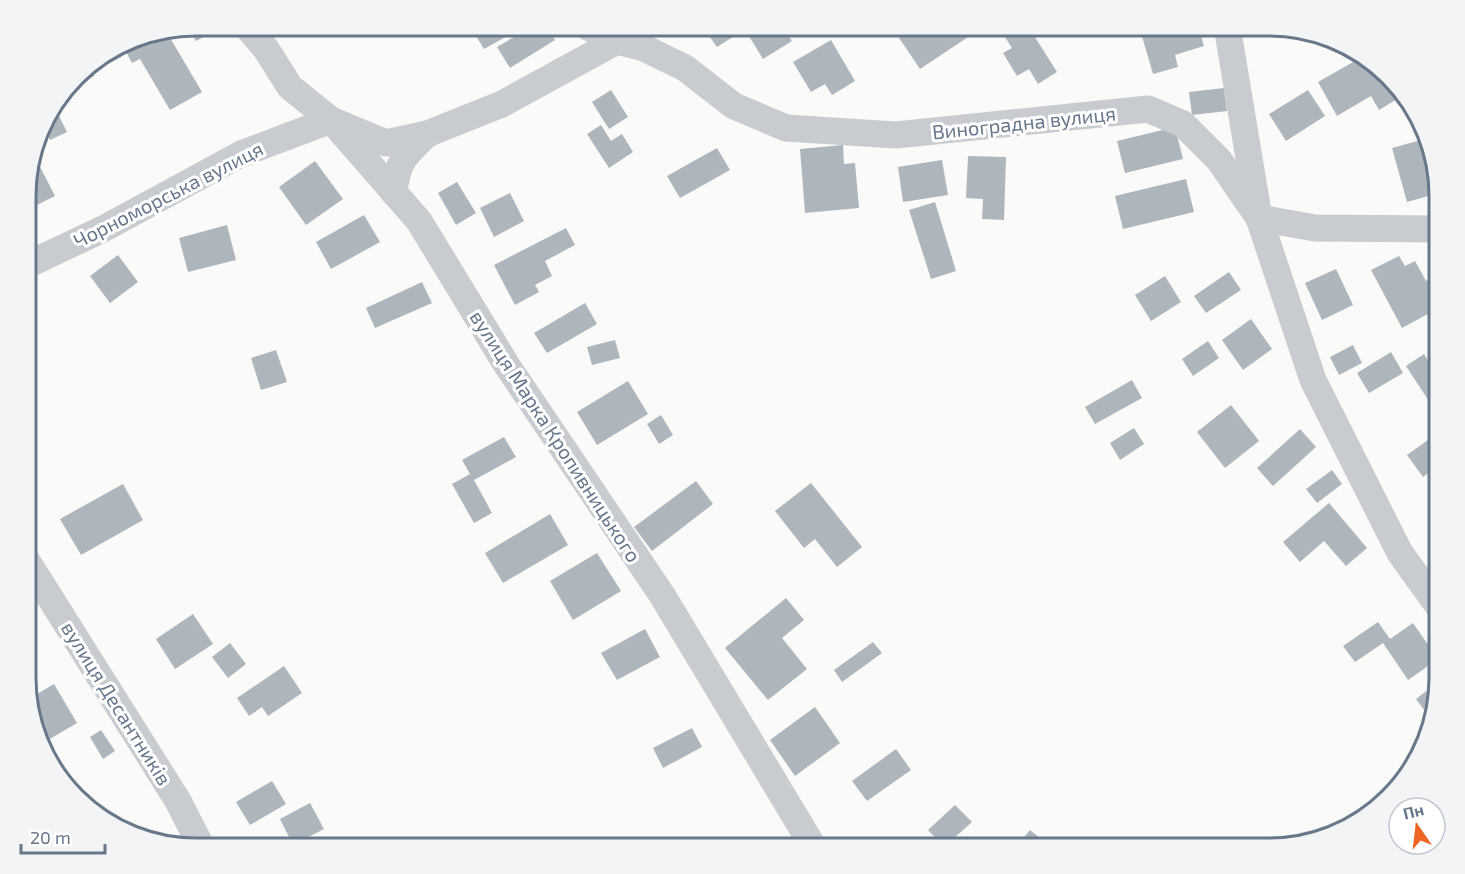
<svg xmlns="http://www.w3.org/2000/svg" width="1465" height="874" viewBox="0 0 1465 874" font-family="'Exo 2',sans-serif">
  <rect width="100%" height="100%" fill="#fafaf8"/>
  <g fill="#aeb6bd">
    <path d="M196,25L215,26L217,30L196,41L188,27Z"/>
    <path d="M470,26H503L509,35L484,49Z"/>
    <path d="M533,26H547L555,40L510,68L497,47Z"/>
    <path d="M702,26H750L717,47Z"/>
    <path d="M765,26H782L792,41L763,59L749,36Z"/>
    <path d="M891,26H960L968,37L920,69Z"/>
    <path d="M998,26H1028L1057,72L1038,84L1029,69L1017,76L1003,53L1012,48Z"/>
    <path d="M1139,26H1198L1204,46L1175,55L1178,67L1153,74Z"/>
    <path d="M166,31L202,92L170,110L140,59L132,63L122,44L131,38Z"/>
    <path d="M831,40L855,81L832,95L825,84L811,92L793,62Z"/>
    <path d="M1362,57L1402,96L1379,110L1371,96L1337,116L1318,82Z"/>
    <path d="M89,65L94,76L65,92L83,68Z"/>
    <path d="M1224,88L1227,111L1192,115L1189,92Z"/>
    <path d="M611,90L628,117L609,129L592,102Z"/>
    <path d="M1308,90L1325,116L1286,141L1269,114Z"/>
    <path d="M54,106L67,132L50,140L42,124Z"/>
    <path d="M601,125L611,141L622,134L633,152L609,168L587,134Z"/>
    <path d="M1175,127L1183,159L1125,173L1117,141Z"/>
    <path d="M1425,139L1439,193L1407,202L1392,148Z"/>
    <path d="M843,145L844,164L855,163L859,208L805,213L800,149Z"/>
    <path d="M717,148L730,170L680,198L667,176Z"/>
    <path d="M968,156L1006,157L1004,220L982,219L983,199L966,198Z"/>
    <path d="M35,157L55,196L27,210V174L32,159Z"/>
    <path d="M942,160L948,195L903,202L898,167Z"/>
    <path d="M315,161L343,199L306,225L279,187Z"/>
    <path d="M1186,179L1194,212L1123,229L1115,196Z"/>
    <path d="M457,182L476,213L456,225L438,193Z"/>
    <path d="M510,193L524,221L494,237L480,208Z"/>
    <path d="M935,202L956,271L931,279L909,210Z"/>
    <path d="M364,215L380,242L331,269L316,242Z"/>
    <path d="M227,225L236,260L188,272L179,238Z"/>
    <path d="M566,228L575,245L545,261L552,276L535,285L539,292L515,305L494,265Z"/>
    <path d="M118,255L138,282L110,303L90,276Z"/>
    <path d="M1399,256L1405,266L1415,261L1426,281L1439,274V308L1402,328L1371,270Z"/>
    <path d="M1336,269L1353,305L1322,320L1305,283Z"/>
    <path d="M1229,272L1241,290L1206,313L1194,296Z"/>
    <path d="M1165,276L1181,302L1151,321L1135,295Z"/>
    <path d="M422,282L432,303L375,328L366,308Z"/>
    <path d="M585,303L597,324L547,353L534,333Z"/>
    <path d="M1251,319L1272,349L1243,370L1222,340Z"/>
    <path d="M615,340L620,358L592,365L587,347Z"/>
    <path d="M1208,341L1219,358L1193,376L1182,359Z"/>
    <path d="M1353,345L1362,363L1339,375L1330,357Z"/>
    <path d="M276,350L287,382L261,390L251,358Z"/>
    <path d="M1391,352L1403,373L1369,393L1357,373Z"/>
    <path d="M1424,354L1439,378V410L1436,412L1406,366Z"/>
    <path d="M1132,380L1142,398L1095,424L1085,407Z"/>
    <path d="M628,381L648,414L597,445L577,412Z"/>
    <path d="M1231,405L1259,441L1225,468L1197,432Z"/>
    <path d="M661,415L673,435L659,444L647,424Z"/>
    <path d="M1134,428L1144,444L1120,460L1110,443Z"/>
    <path d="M1300,429L1316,447L1273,486L1257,468Z"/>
    <path d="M1439,432V465L1423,477L1407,455Z"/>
    <path d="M504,437L516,457L474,480L492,513L474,523L452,484L470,474L462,460Z"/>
    <path d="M1332,470L1342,484L1317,503L1306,489Z"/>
    <path d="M696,481L713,504L652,551L634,527Z"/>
    <path d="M811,483L862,547L837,567L815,539L804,548L775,511Z"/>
    <path d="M123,484L143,520L81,555L60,519Z"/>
    <path d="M1329,503L1367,548L1346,566L1324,541L1300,562L1283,542Z"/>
    <path d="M550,514L568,545L503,583L485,553Z"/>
    <path d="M597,553L621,591L573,620L550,581Z"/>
    <path d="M786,598L804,620L782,638L807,669L768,700L725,648Z"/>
    <path d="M193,614L213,644L175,669L156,639Z"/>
    <path d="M1378,622L1390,639L1413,623L1438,659L1408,680L1383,643L1355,662L1343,646Z"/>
    <path d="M645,629L660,657L617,680L601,653Z"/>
    <path d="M873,642L882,653L842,682L834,670Z"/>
    <path d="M230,643L246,664L228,678L212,657Z"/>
    <path d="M284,666L302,693L268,716L262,707L249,716L237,698Z"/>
    <path d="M1439,681V688L1430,718L1416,699Z"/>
    <path d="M54,684L77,723L43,743L27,700Z"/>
    <path d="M815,707L840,743L795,776L770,740Z"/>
    <path d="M692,728L702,747L663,768L653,748Z"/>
    <path d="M101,730L115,751L103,759L90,737Z"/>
    <path d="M896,749L911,770L867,801L852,781Z"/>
    <path d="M272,781L286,804L250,825L236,802Z"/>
    <path d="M310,803L324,829L293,845L280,819Z"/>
    <path d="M955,805L972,822L944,847L928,830Z"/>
    <path d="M1030,830L1052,848H1015Z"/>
  </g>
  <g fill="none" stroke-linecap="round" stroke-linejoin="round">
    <g stroke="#c8cbd0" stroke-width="27">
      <path d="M246,26L266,49L290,87L331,120L419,221L506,364L662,595L814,848"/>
      <path d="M586,26L617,41L644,48L685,68L734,106L786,128L896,135L1148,109L1183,124L1219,160L1259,218L1315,228L1439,229"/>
      <path d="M1227,26L1259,218L1313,380L1400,553L1439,607"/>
      <path d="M394,193C397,161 405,155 427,134"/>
      <path d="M27,265L103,229L241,154L331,120L386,143L427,134L502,104L617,41L637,26"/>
      <path d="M27,561L178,801L202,848"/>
    </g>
  </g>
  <g text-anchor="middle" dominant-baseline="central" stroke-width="6" stroke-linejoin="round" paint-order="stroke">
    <g font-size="20" fill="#67788b" stroke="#fff">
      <text transform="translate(1024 122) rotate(-6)">Виноградна вулиця</text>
      <text transform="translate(168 194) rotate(-27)">Чорноморська вулиця</text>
      <text transform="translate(556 436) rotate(57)">вулиця Марка Кропивницького</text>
      <text transform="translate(117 703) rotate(58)">вулиця Десантників</text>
    </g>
  </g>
  <path d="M0 0H1465V874H0ZM196 36H1269A160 160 0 0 1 1429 196V678A160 160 0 0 1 1269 838H196A160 160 0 0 1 36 678V196A160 160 0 0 1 196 36Z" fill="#f3f4f6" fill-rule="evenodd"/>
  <path fill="none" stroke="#67788b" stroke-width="3" d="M196 36H1269A160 160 0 0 1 1429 196V678A160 160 0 0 1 1269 838H196A160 160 0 0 1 36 678V196A160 160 0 0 1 196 36Z"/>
  <g transform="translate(1417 826) rotate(346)"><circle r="28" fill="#ffffff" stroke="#c2c9d1" stroke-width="1.5"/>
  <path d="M0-4.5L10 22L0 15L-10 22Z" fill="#ee6524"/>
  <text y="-9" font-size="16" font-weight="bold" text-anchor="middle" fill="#67788b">Пн</text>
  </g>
  <path d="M21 844v9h84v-9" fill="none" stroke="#67788b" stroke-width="3"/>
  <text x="30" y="844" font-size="18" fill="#67788b" stroke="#ffffff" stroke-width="4.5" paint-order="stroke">20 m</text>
</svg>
